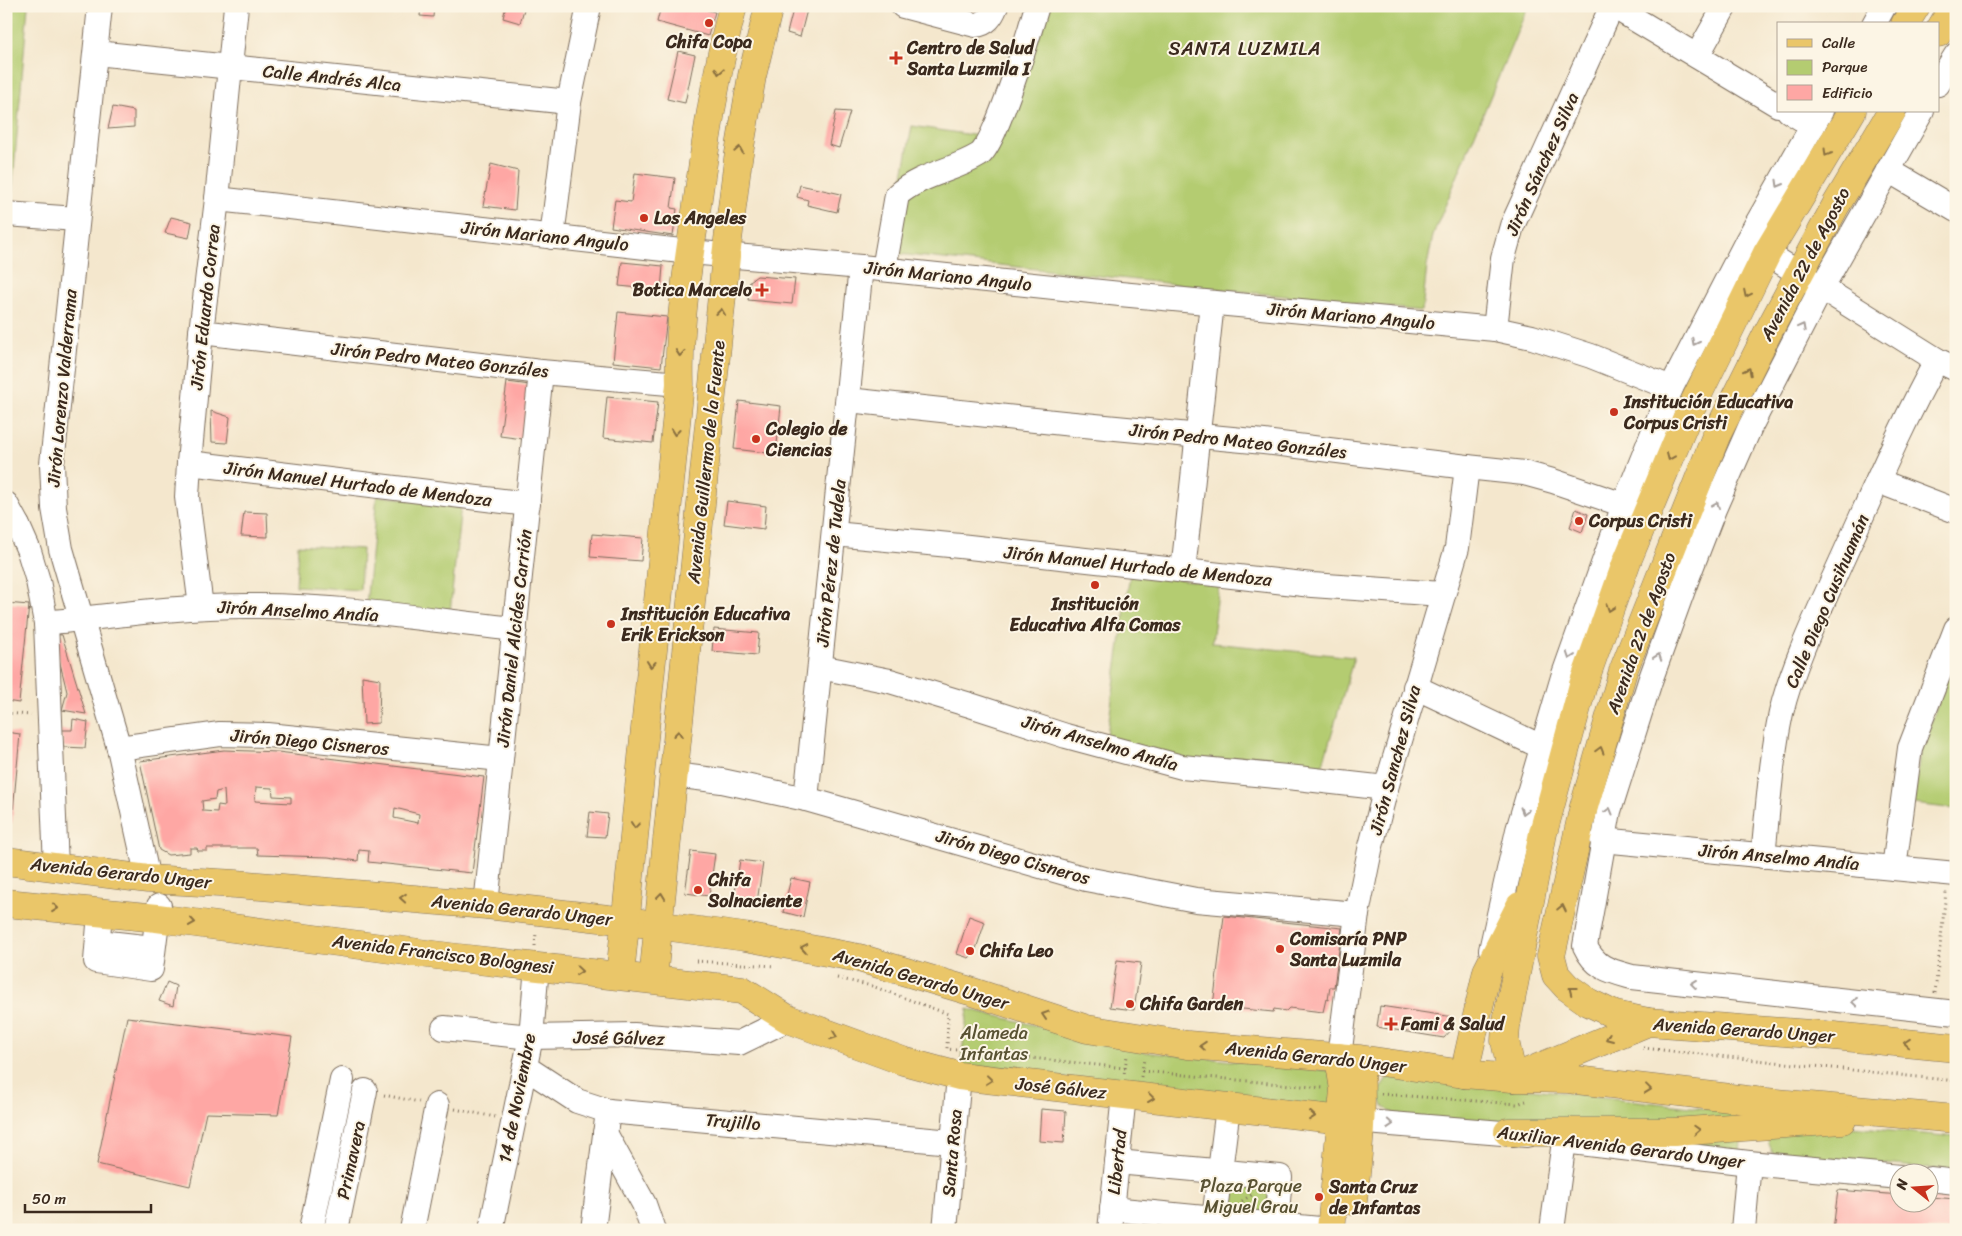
<svg xmlns="http://www.w3.org/2000/svg" width="1962" height="1236" viewBox="0 0 1962 1236" font-family="Sriracha,sans-serif">
  <rect width="100%" height="100%" fill="#fcf5e5"/>
  <filter id="ink" filterUnits="userSpaceOnUse"><feTurbulence type="fractalNoise" baseFrequency=".02" numOctaves="2"/><feDisplacementMap in="SourceGraphic" scale="10" xChannelSelector="R" yChannelSelector="G"/><feConvolveMatrix kernelMatrix="1 2 1 2 8 2 1 2 1" color-interpolation-filters="sRGB"/></filter>
  <filter id="wash" filterUnits="userSpaceOnUse"><feTurbulence type="fractalNoise" baseFrequency=".0096" numOctaves="4" result="noise"/><feDisplacementMap in="SourceGraphic" scale="20" xChannelSelector="R" yChannelSelector="G"/><feGaussianBlur stdDeviation="1.12" result="paint"/><feColorMatrix in="noise" values="0 0 0 0 0 0 0 0 0 0 0 0 0 0 0 0 0 1.4 0 .05"/><feComposite in="paint" operator="in"/></filter>
  <g filter="url(#wash)">
    <rect width="100%" height="100%" fill="#f4e7cd"/>
    <g fill="#b4cc71" stroke="#787b48">
      <path d="M6,6H28L12,193L6,181Z"/>
      <path d="M1039,6H1528L1433,235L1427,266L1422,311L889,253L912,126L999,139Z"/>
      <path d="M377,496L461,504L450,613L366,605Z"/>
      <path d="M298,545L362,549L360,590L296,586Z"/>
      <path d="M1130,574L1219,584L1212,643L1354,657L1320,774L1183,761L1106,741Z"/>
      <path d="M1956,657V809L1914,804L1920,751Z"/>
      <path d="M968,1009L1144,1052L1333,1071L1344,1090L1328,1107L960,1067Z"/>
      <path d="M1400,1074L1744,1113L1740,1152L1395,1115L1383,1106L1378,1094L1386,1079Z"/>
      <path d="M1777,1120L1956,1137V1171L1773,1153C1765,1137 1766,1133 1777,1120Z"/>
      <path d="M1225,1172L1280,1177L1276,1220L1220,1215Z"/>
    </g>
    <g id="blocks">
      <g fill="#fea7a4" fill-rule="evenodd">
        <path d="M421,6H434L433,17L420,16Z"/>
        <path d="M506,6H525L520,23L503,18Z"/>
        <path d="M661,6L670,8L671,6H708L707,10L715,12L708,36L657,22Z"/>
        <path d="M794,6H808L800,37L787,33Z"/>
        <path d="M960,6H980L971,12L964,11Z"/>
        <path d="M678,51L695,55L685,103L667,99Z"/>
        <path d="M113,107L134,111V127L108,129Z"/>
        <path d="M836,111L850,112L839,148L829,145Z"/>
        <path d="M491,164L518,171L515,210L483,206Z"/>
        <path d="M635,173L675,178L671,208L677,209L673,236L611,227L615,200L631,202Z"/>
        <path d="M800,185L841,194L837,212L807,205L808,200L797,197Z"/>
        <path d="M171,217L192,222L189,238L165,233Z"/>
        <path d="M622,262L663,266L661,290L619,286Z"/>
        <path d="M757,276L795,279L792,304L748,300L750,281Z"/>
        <path d="M618,312L667,317L661,367L613,362Z"/>
        <path d="M507,382L530,385L523,439L500,436Z"/>
        <path d="M607,397L658,402L653,443L603,438Z"/>
        <path d="M739,401L781,406L776,454L734,449Z"/>
        <path d="M211,411L230,417L227,443L212,442Z"/>
        <path d="M727,501L766,506L764,529L724,524Z"/>
        <path d="M1576,509L1588,514L1582,532L1570,527Z"/>
        <path d="M244,512L267,513L268,537L241,536Z"/>
        <path d="M592,534L643,538L641,561L590,557Z"/>
        <path d="M6,603L29,605L19,703L6,701Z"/>
        <path d="M714,629L759,633L757,655L712,651Z"/>
        <path d="M53,634L62,635L86,714L62,710L67,692Z"/>
        <path d="M362,676L380,679L379,723L364,724Z"/>
        <path d="M73,719L88,722L85,748L64,747L60,730H72Z"/>
        <path d="M6,732L20,734L12,823L6,822Z"/>
        <path d="M224,750L278,752L484,777L472,873L368,862L369,851L359,850L358,861L328,857L258,855L257,848H207V851H198L197,848H190V853L168,855L159,850L140,761ZM256,787L272,788L273,796L291,797V803L255,801ZM224,790L225,806L218,805L217,812L203,811L202,801L215,799L216,792ZM395,808L419,814L418,823L394,818Z"/>
        <path d="M590,812L608,814L605,837L587,836Z"/>
        <path d="M691,851L715,854L709,896L685,893Z"/>
        <path d="M740,860L763,863L757,902L734,899Z"/>
        <path d="M791,878L810,882L803,917L783,912Z"/>
        <path d="M969,916L985,922L975,952L969,958L957,954Z"/>
        <path d="M1224,916L1342,928L1334,987H1330L1328,1000L1326,999L1323,1012L1289,1008L1286,1011L1274,1009L1273,1012L1213,1006Z"/>
        <path d="M1117,960L1141,963L1134,1010L1110,1007Z"/>
        <path d="M167,982L176,986L173,1006L159,1001Z"/>
        <path d="M1380,1006L1454,1017L1452,1029L1444,1038L1377,1027Z"/>
        <path d="M127,1017L292,1037L278,1115L206,1113L190,1186L97,1164Z"/>
        <path d="M1041,1109L1066,1111L1064,1143L1039,1141Z"/>
        <path d="M1838,1190L1900,1195V1204H1930V1197L1956,1199V1230H1833Z"/>
      </g>
    </g>
  </g>
  <g filter="url(#ink)">
    <use href="#blocks" fill-opacity="0" stroke="#7c6c5b" stroke-width="1"/>
    <g fill="none" stroke-linecap="round" stroke-linejoin="round">
      <defs>
        <g id="minor">
          <path d="M100,6L52,464L54,508L61,549L119,748L148,879"/>
          <path d="M903,6L975,25C987,24 992,16 996,6"/>
          <path d="M1613,6L1778,105"/>
          <path d="M1874,24L1884,6"/>
          <path d="M96,53L569,102"/>
          <path d="M1697,56L1725,6"/>
          <path d="M1938,84L1956,55"/>
          <path d="M1789,111L1813,126"/>
          <path d="M1922,111L1822,287L1750,427L1714,509L1688,576L1650,681L1609,811L1585,946C1595,968 1610,971 1632,977L1956,1013"/>
          <path d="M1888,170L1956,210"/>
          <path d="M217,199L690,252L861,267L1120,294L1495,329L1532,337L1591,356L1671,388"/>
          <path d="M6,214L77,219"/>
          <path d="M552,237L569,102L589,6"/>
          <path d="M1752,244L1937,360L1956,369"/>
          <path d="M884,269L897,195C921,174 953,171 979,155C995,146 1030,30 1037,6"/>
          <path d="M1495,329L1503,258L1512,226L1612,6"/>
          <path d="M201,332L541,372L680,384"/>
          <path d="M848,400L1063,423L1264,442L1467,467L1524,473L1553,481L1624,505"/>
          <path d="M189,463L528,504"/>
          <path d="M1878,481L1956,511"/>
          <path d="M6,504L18,526"/>
          <path d="M6,525L18,526L29,551L38,581L46,623L56,867"/>
          <path d="M834,534L960,546L1312,585L1442,594"/>
          <path d="M1183,571L1212,303"/>
          <path d="M201,607L187,497L189,463L201,332L217,199L236,6"/>
          <path d="M46,623C116,615 187,605 258,606C343,606 430,620 515,629"/>
          <path d="M820,667L890,681L970,705L1066,736L1182,767L1297,778L1386,788"/>
          <path d="M1415,687L1542,747"/>
          <path d="M119,748L220,734L268,735L501,759"/>
          <path d="M674,775L722,781L806,799L1086,879L1196,900L1357,914"/>
          <path d="M806,799L861,267"/>
          <path d="M1602,840L1956,874"/>
          <path d="M1763,856C1768,808 1771,760 1781,713C1793,663 1820,609 1841,562C1872,494 1901,425 1937,360"/>
          <path d="M1894,868L1910,748L1956,629"/>
          <path d="M486,905L541,372"/>
          <path d="M100,913L96,961L151,969L159,906"/>
          <path d="M99,942L153,948"/>
          <path d="M1491,950L1518,830L1563,677L1624,505L1671,388L1747,241L1821,111"/>
          <path d="M444,1028L531,1037L634,1035L739,1043L788,1019"/>
          <path d="M1339,1057L1357,914L1370,850L1386,788L1457,548L1467,467"/>
          <path d="M525,1067L577,1101L608,1111L952,1142"/>
          <path d="M1342,1120L1527,1135"/>
          <path d="M605,1133L644,1204L653,1230"/>
          <path d="M1572,1142L1749,1163L1900,1177"/>
          <path d="M1117,1162L1280,1177L1276,1225"/>
          <path d="M1930,1179L1956,1182"/>
          <path d="M1112,1209L1330,1230"/>
          <path d="M1214,1219L1228,1107"/>
          <path d="M311,1230L342,1080"/>
          <path d="M336,1230L365,1091"/>
          <path d="M412,1230L437,1105"/>
          <path d="M491,1230L531,1037L537,966"/>
          <path d="M593,1230L608,1111"/>
          <path d="M945,1230L959,1076"/>
          <path d="M1110,1230L1124,1095"/>
          <path d="M1552,1230L1564,1141"/>
          <path d="M1743,1230L1749,1163"/>
        </g>
        <g id="major">
          <path d="M1905,24L1916,6"/>
          <path d="M1938,33L1954,6"/>
          <path d="M6,861L148,879L236,884L486,905L626,921L745,937L859,958L970,991L1087,1029L1188,1045L1360,1059L1464,1074L1513,1078L1568,1079L1756,1101L1956,1119"/>
          <path d="M6,903L157,918L450,957L742,990L788,1019L903,1061L959,1076L1342,1120"/>
          <path d="M620,975L680,384C678,326 688,263 697,205C706,139 716,72 733,6"/>
          <path d="M653,979L726,256L738,159L752,76L769,6"/>
          <path d="M1648,1022L1615,1015L1588,1002L1567,987L1556,975L1551,956L1583,810L1623,671L1716,436L1768,332L1836,205L1892,111"/>
          <path d="M1464,1074L1487,971L1520,906"/>
          <path d="M1523,1074L1648,1022L1824,1035L1956,1048"/>
          <path d="M1513,1078L1505,1041L1506,1026L1543,833L1583,685L1627,561L1688,415L1767,253L1852,111"/>
          <path d="M1508,1132H1674L1842,1120"/>
          <path d="M1353,1201C1358,1157 1363,1114 1360,1069"/>
          <path d="M1331,1230L1344,1090L1339,1057"/>
        </g>
      </defs>
      <use href="#minor" stroke="#7c6c5b" stroke-width="26"/>
      <use href="#major" stroke="#7c6c5b" stroke-width="29"/>
      <g stroke="#7c6c5b" stroke-width="3" stroke-dasharray="1 4" stroke-linecap="butt">
        <path d="M6,713L31,715"/>
        <path d="M535,946L536,932"/>
        <path d="M696,961L774,966"/>
        <path d="M837,978L872,986L948,1014L947,1049L1125,1068L1124,1075"/>
        <path d="M1935,993L1946,892"/>
        <path d="M1643,1048L1956,1081"/>
        <path d="M1125,1068L1127,1056"/>
        <path d="M1142,1071L1323,1088"/>
        <path d="M1141,1077L1144,1059"/>
        <path d="M1381,1094L1517,1104L1526,1101"/>
        <path d="M384,1095L419,1102"/>
        <path d="M455,1109L495,1117"/>
        <path d="M1242,1201L1253,1194"/>
      </g>
      <use href="#minor" stroke="#fff" stroke-width="24"/>
      <use href="#major" stroke="#eac669" stroke-width="28"/>
    </g>
    <defs><path id="oneway-chevron" d="M-2-3.5L2.5 0L-2 3.5" fill="none" stroke-width="1.6" stroke-linecap="round" stroke-linejoin="round" transform="scale(1.25)"/></defs>
    <g stroke="#8a7040">
      <use href="#oneway-chevron" transform="translate(719 71) rotate(101)"/>
      <use href="#oneway-chevron" transform="translate(739 150) rotate(-80)"/>
      <use href="#oneway-chevron" transform="translate(1827 153) rotate(121)"/>
      <use href="#oneway-chevron" transform="translate(1747 294) rotate(116)"/>
      <use href="#oneway-chevron" transform="translate(721 312) rotate(-84)"/>
      <use href="#oneway-chevron" transform="translate(680 353) rotate(95)"/>
      <use href="#oneway-chevron" transform="translate(1748 371) rotate(-63)"/>
      <use href="#oneway-chevron" transform="translate(675 432) rotate(96)"/>
      <use href="#oneway-chevron" transform="translate(1670 457) rotate(113)"/>
      <use href="#oneway-chevron" transform="translate(1610 608) rotate(109)"/>
      <use href="#oneway-chevron" transform="translate(651 664) rotate(96)"/>
      <use href="#oneway-chevron" transform="translate(678 734) rotate(-84)"/>
      <use href="#oneway-chevron" transform="translate(1600 750) rotate(-74)"/>
      <use href="#oneway-chevron" transform="translate(635 825) rotate(96)"/>
      <use href="#oneway-chevron" transform="translate(661 896) rotate(-84)"/>
      <use href="#oneway-chevron" transform="translate(403 898) rotate(-175)"/>
      <use href="#oneway-chevron" transform="translate(55 908) rotate(6)"/>
      <use href="#oneway-chevron" transform="translate(1562 908) rotate(-78)"/>
      <use href="#oneway-chevron" transform="translate(192 922) rotate(8)"/>
      <use href="#oneway-chevron" transform="translate(804 948) rotate(-170)"/>
      <use href="#oneway-chevron" transform="translate(579 971) rotate(6)"/>
      <use href="#oneway-chevron" transform="translate(1572 990) rotate(-142)"/>
      <use href="#oneway-chevron" transform="translate(1045 1015) rotate(-162)"/>
      <use href="#oneway-chevron" transform="translate(834 1036) rotate(20)"/>
      <use href="#oneway-chevron" transform="translate(1609 1038) rotate(157)"/>
      <use href="#oneway-chevron" transform="translate(1907 1043) rotate(-175)"/>
      <use href="#oneway-chevron" transform="translate(1203 1046) rotate(-176)"/>
      <use href="#oneway-chevron" transform="translate(989 1080) rotate(6)"/>
      <use href="#oneway-chevron" transform="translate(1648 1089) rotate(7)"/>
      <use href="#oneway-chevron" transform="translate(1151 1098) rotate(7)"/>
      <use href="#oneway-chevron" transform="translate(1312 1116) rotate(6)"/>
      <use href="#oneway-chevron" transform="translate(1697 1130) rotate(-3)"/>
    </g>
    <g stroke="#a79f9a">
      <use href="#oneway-chevron" transform="translate(1779 184) rotate(120)"/>
      <use href="#oneway-chevron" transform="translate(1802 327) rotate(-62)"/>
      <use href="#oneway-chevron" transform="translate(1695 342) rotate(117)"/>
      <use href="#oneway-chevron" transform="translate(1716 505) rotate(-67)"/>
      <use href="#oneway-chevron" transform="translate(1570 656) rotate(109)"/>
      <use href="#oneway-chevron" transform="translate(1658 657) rotate(-70)"/>
      <use href="#oneway-chevron" transform="translate(1524 811) rotate(106)"/>
      <use href="#oneway-chevron" transform="translate(1609 811) rotate(-75)"/>
      <use href="#oneway-chevron" transform="translate(1694 984) rotate(-173)"/>
      <use href="#oneway-chevron" transform="translate(1855 1002) rotate(-174)"/>
      <use href="#oneway-chevron" transform="translate(1390 1124) rotate(4)"/>
    </g>
  </g>
  <g fill="#c8321e" stroke="#fcf5e5" stroke-width="2">
    <circle cx="709" cy="23" r="5"/>
    <path d="M893.5 50.5h5v5h5v5h-5v5h-5v-5h-5v-5h5z"/>
    <circle cx="644" cy="218" r="5"/>
    <path d="M759.5 282.5h5v5h5v5h-5v5h-5v-5h-5v-5h5z"/>
    <circle cx="1614" cy="412" r="5"/>
    <circle cx="756" cy="439" r="5"/>
    <circle cx="1579" cy="521" r="5"/>
    <circle cx="1095" cy="585" r="5"/>
    <circle cx="611" cy="624" r="5"/>
    <circle cx="698" cy="890" r="5"/>
    <circle cx="1280" cy="949" r="5"/>
    <circle cx="970" cy="951" r="5"/>
    <circle cx="1130" cy="1004" r="5"/>
    <path d="M1388.5 1016.5h5v5h5v5h-5v5h-5v-5h-5v-5h5z"/>
    <circle cx="1319" cy="1197" r="5"/>
  </g>
  <g text-anchor="middle" dominant-baseline="central" stroke-width="4" stroke-linejoin="round" paint-order="stroke">
    <g font-size="18" font-weight="bold" fill="#3b2a1e" stroke="#fcf5e5" text-anchor="start">
      <text x="709" y="42" text-anchor="middle">Chifa Copa</text>
      <text x="907" y="48">Centro de Salud<tspan x="907" dy="21">Santa Luzmila I</tspan></text>
      <text x="654" y="218">Los Angeles</text>
      <text x="752" y="290" text-anchor="end">Botica Marcelo</text>
      <text x="1624" y="402">Institución Educativa<tspan x="1624" dy="21">Corpus Cristi</tspan></text>
      <text x="766" y="429">Colegio de<tspan x="766" dy="21">Ciencias</tspan></text>
      <text x="1589" y="521">Corpus Cristi</text>
      <text x="1095" y="604" text-anchor="middle">Institución<tspan x="1095" dy="21">Educativa Alfa Comas</tspan></text>
      <text x="621" y="614">Institución Educativa<tspan x="621" dy="21">Erik Erickson</tspan></text>
      <text x="708" y="880">Chifa<tspan x="708" dy="21">Solnaciente</tspan></text>
      <text x="1290" y="939">Comisaría PNP<tspan x="1290" dy="21">Santa Luzmila</tspan></text>
      <text x="980" y="951">Chifa Leo</text>
      <text x="1140" y="1004">Chifa Garden</text>
      <text x="1401" y="1024">Fami &amp; Salud</text>
      <text x="1329" y="1187">Santa Cruz<tspan x="1329" dy="21">de Infantas</tspan></text>
    </g>
    <g font-size="18" fill="#3b2a1e" stroke="#fcf5e5">
      <text transform="translate(332 78) rotate(6)">Calle Andrés Alca</text>
      <text transform="translate(1542 164) rotate(-66)">Jirón Sánchez Silva</text>
      <text transform="translate(545 236) rotate(6)">Jirón Mariano Angulo</text>
      <text transform="translate(1805 264) rotate(-62)">Avenida 22 de Agosto</text>
      <text transform="translate(948 276) rotate(6)">Jirón Mariano Angulo</text>
      <text transform="translate(205 307) rotate(-84)">Jirón Eduardo Correa</text>
      <text transform="translate(1351 316) rotate(5)">Jirón Mariano Angulo</text>
      <text transform="translate(440 360) rotate(6)">Jirón Pedro Mateo Gonzáles</text>
      <text transform="translate(62 388) rotate(-85)">Jirón Lorenzo Valderrama</text>
      <text transform="translate(1238 441) rotate(6)">Jirón Pedro Mateo Gonzáles</text>
      <text transform="translate(706 462) rotate(-84)">Avenida Guillermo de la Fuente</text>
      <text transform="translate(358 484) rotate(7)">Jirón Manuel Hurtado de Mendoza</text>
      <text transform="translate(831 563) rotate(-84)">Jirón Pérez de Tudela</text>
      <text transform="translate(1138 566) rotate(6)">Jirón Manuel Hurtado de Mendoza</text>
      <text transform="translate(1827 601) rotate(-67)">Calle Diego Cusihuamán</text>
      <text transform="translate(298 611) rotate(3)">Jirón Anselmo Andía</text>
      <text transform="translate(1641 633) rotate(-70)">Avenida 22 de Agosto</text>
      <text transform="translate(514 638) rotate(-84)">Jirón Daniel Alcides Carrión</text>
      <text transform="translate(310 742) rotate(5)">Jirón Diego Cisneros</text>
      <text transform="translate(1100 743) rotate(16)">Jirón Anselmo Andía</text>
      <text transform="translate(1395 760) rotate(-75)">Jirón Sanchez Silva</text>
      <text transform="translate(1013 857) rotate(16)">Jirón Diego Cisneros</text>
      <text transform="translate(1779 857) rotate(5)">Jirón Anselmo Andía</text>
      <text transform="translate(121 873) rotate(6)">Avenida Gerardo Unger</text>
      <text transform="translate(522 910) rotate(6)">Avenida Gerardo Unger</text>
      <text transform="translate(443 954) rotate(7)">Avenida Francisco Bolognesi</text>
      <text transform="translate(921 979) rotate(16)">Avenida Gerardo Unger</text>
      <text transform="translate(1744 1030) rotate(4)">Avenida Gerardo Unger</text>
      <text transform="translate(619 1038) rotate(1)">José Gálvez</text>
      <text transform="translate(1316 1057) rotate(6)">Avenida Gerardo Unger</text>
      <text transform="translate(1061 1088) rotate(6)">José Gálvez</text>
      <text transform="translate(517 1098) rotate(-79)">14 de Noviembre</text>
      <text transform="translate(733 1122) rotate(5)">Trujillo</text>
      <text transform="translate(1621 1147) rotate(7)">Auxiliar Avenida Gerardo Unger</text>
      <text transform="translate(952 1153) rotate(-85)">Santa Rosa</text>
      <text transform="translate(351 1160) rotate(-78)">Primavera</text>
      <text transform="translate(1117 1162) rotate(-84)">Libertad</text>
    </g>
    <g font-size="18" fill="#595233" stroke="#fcf5e5">
      <text x="994" y="1033">Alameda<tspan x="994" dy="21">Infantas</tspan></text>
      <text x="1251" y="1186">Plaza Parque<tspan x="1251" dy="21">Miguel Grau</tspan></text>
    </g>
    <g font-size="19" letter-spacing="1" fill="#3b2a1e" stroke="#fcf5e5">
      <text x="1245" y="48">SANTA LUZMILA</text>
    </g>
  </g>
  <rect width="1962" height="1236" fill="none" stroke="#fcf5e5" stroke-width="25"/>
  <rect x="1777" y="22" width="162" height="90" fill="#fcf5e5" stroke="#afa495"/>
  <rect x="1787" y="39" width="25" height="8" fill="#eac669" stroke="#afa495"/>
  <text x="1822" y="48" font-size="15" fill="#3b2a1e">Calle</text>
  <rect x="1787" y="60" width="25" height="15" fill="#b4cc71" stroke="#afa495"/>
  <text x="1822" y="72" font-size="15" fill="#3b2a1e">Parque</text>
  <rect x="1787" y="85" width="25" height="15" fill="#fea7a4" stroke="#afa495"/>
  <text x="1822" y="98" font-size="15" fill="#3b2a1e">Edificio</text>
  <g transform="translate(1914 1188) rotate(287)"><circle r="24" fill="#fcf5e5" stroke="#afa495"/>
  <path d="M0-4L9 19L0 12L-9 19Z" fill="#c8321e"/>
  <text y="-8" font-size="14" font-weight="bold" text-anchor="middle" fill="#3b2a1e">N</text>
  </g>
  <path d="M25 1204v8h126v-8" fill="none" stroke="#3b2a1e" stroke-width="2.5"/>
  <text x="32" y="1204" font-size="15" fill="#3b2a1e" stroke="#fcf5e5" stroke-width="4" paint-order="stroke">50 m</text>
</svg>
